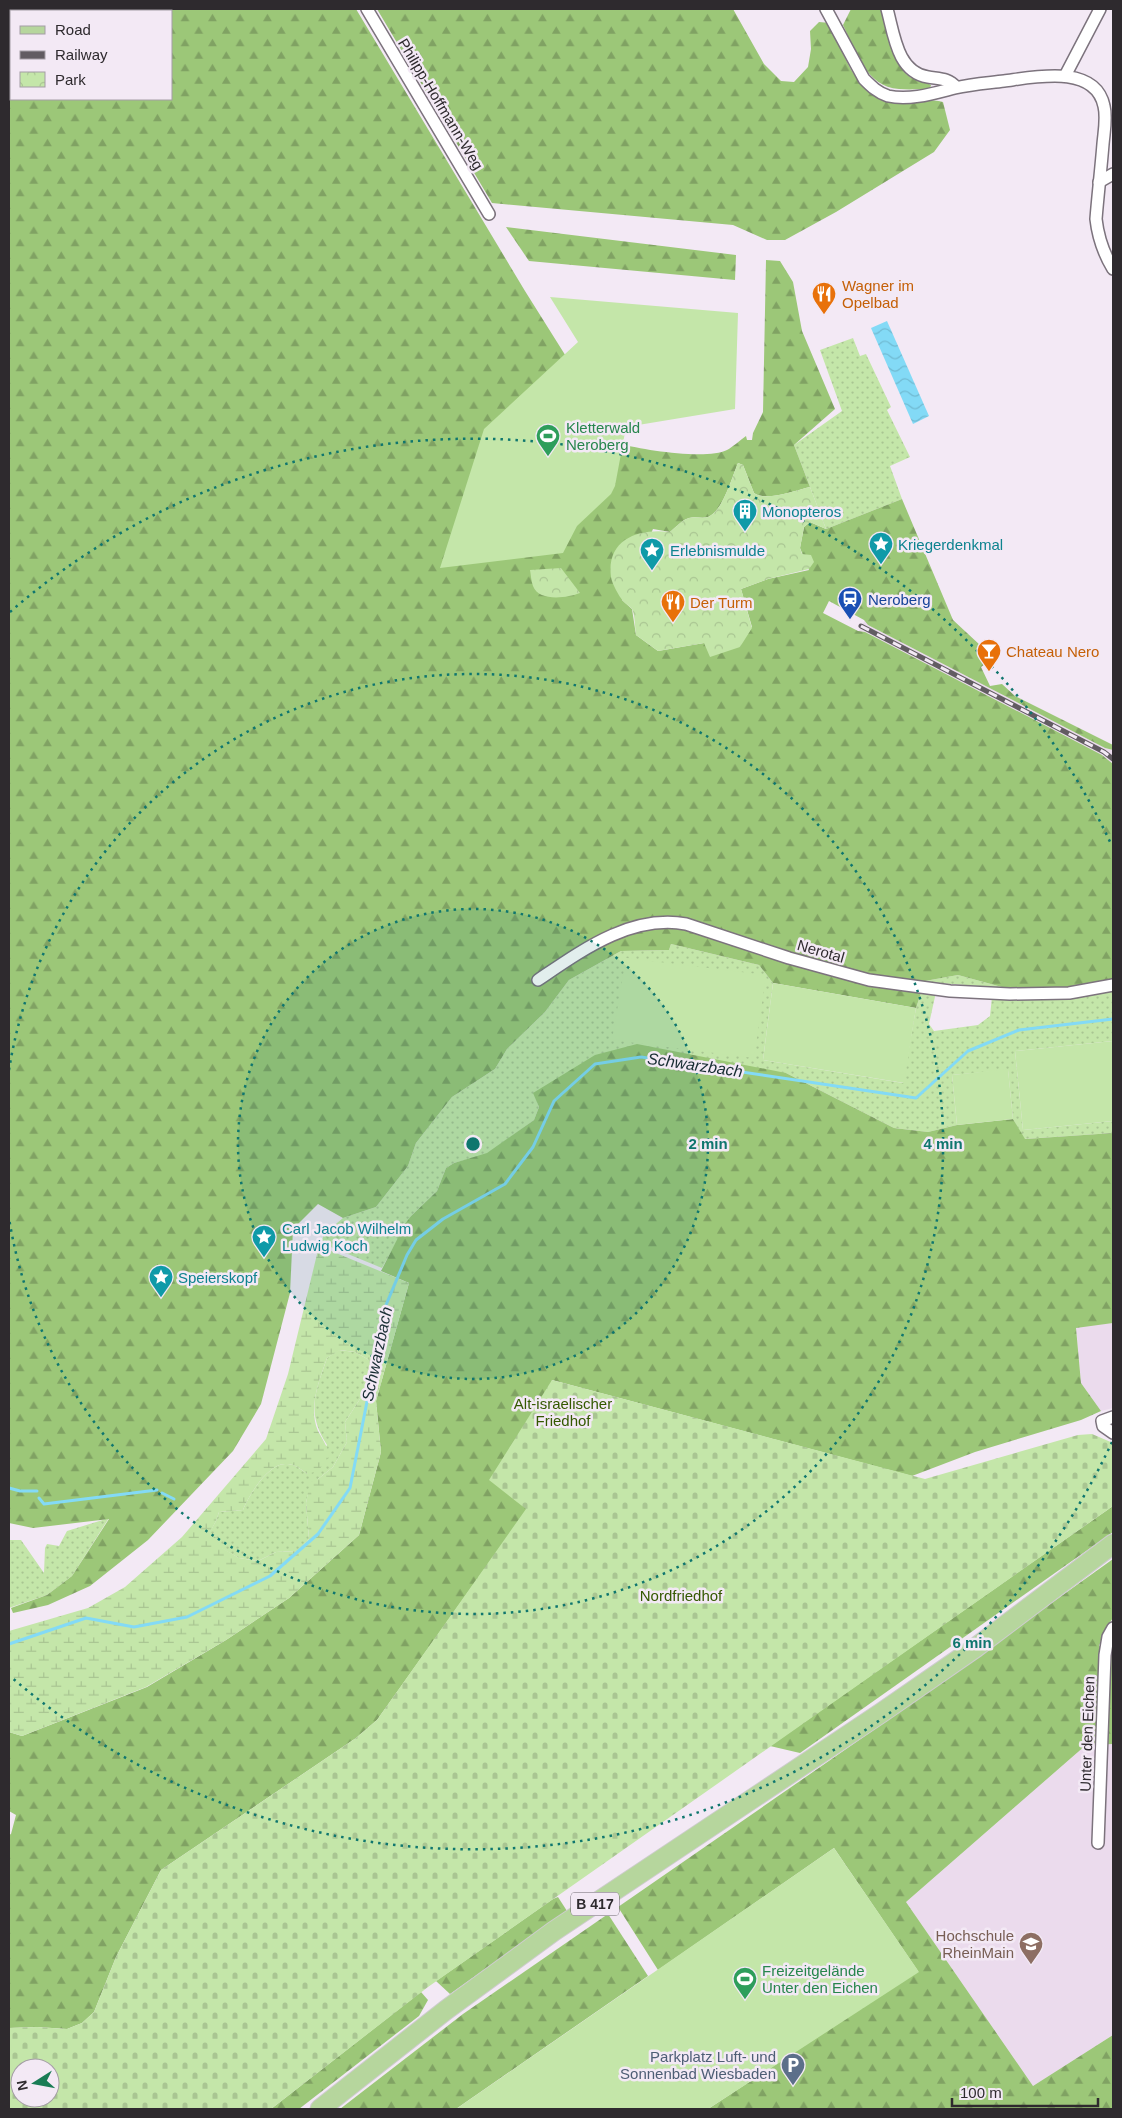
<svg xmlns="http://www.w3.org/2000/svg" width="1122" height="2118" viewBox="0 0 1122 2118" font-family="Helvetica,sans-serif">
  <defs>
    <pattern id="grass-dots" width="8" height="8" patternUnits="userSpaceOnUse" patternTransform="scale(1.25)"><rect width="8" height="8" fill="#c4e6a9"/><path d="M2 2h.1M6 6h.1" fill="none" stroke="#a9c592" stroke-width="1.8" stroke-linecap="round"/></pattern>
    <pattern id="forest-firs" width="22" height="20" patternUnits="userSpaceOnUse" patternTransform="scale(1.25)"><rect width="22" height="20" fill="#9cc778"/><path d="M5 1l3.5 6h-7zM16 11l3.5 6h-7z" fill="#80a263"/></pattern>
    <pattern id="wetland-marsh" width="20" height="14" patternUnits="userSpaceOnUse" patternTransform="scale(1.25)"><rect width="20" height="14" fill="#c4e6a9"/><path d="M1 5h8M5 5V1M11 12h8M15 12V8" fill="none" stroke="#a9c592"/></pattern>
    <pattern id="cemetery-stones" width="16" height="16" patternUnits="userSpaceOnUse" patternTransform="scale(1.25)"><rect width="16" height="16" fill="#c4e6a9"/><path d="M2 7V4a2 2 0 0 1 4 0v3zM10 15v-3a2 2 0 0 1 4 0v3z" fill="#a9c592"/></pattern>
    <pattern id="park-crowns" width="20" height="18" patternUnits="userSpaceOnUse" patternTransform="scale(1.25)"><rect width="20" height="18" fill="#c4e6a9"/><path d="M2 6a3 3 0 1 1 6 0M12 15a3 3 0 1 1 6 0" fill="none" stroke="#a9c592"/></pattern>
    <pattern id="water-waves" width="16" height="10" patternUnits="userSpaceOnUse" patternTransform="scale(1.25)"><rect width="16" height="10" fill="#83daf6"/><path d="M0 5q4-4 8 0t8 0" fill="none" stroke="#71bbd3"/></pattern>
  </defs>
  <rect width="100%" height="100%" fill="#f3e9f5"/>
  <g fill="#ebdbed">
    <path d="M865,620L868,625L1105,748L1113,750V764L1102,755L865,632L859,631Z"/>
    <path d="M1113,1323V1408L1101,1411L1081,1383L1076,1327Z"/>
    <path d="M1113,1744V2035L1033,2086L906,1902L1086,1745Z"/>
  </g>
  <g fill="url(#grass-dots)" fill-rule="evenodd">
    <path d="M853,338L860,356L866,354L891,407L887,410L910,457L890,466L902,499L826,529L794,445L842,411L820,350Z"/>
    <path d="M671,944L759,965L773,983L763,1060L903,1083L916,1008L925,981L958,975L1009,989L1068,987L1113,979V1041L1015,1051L1023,1130L1113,1121V1133L1024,1139L1013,1119L1008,1070L952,1075L957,1125L928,1132L894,1128L786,1073L534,1093L539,1107L534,1120L487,1154L454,1163L446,1168L437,1191L411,1216L382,1268L321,1243L324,1234L343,1218L376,1207L408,1166L416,1143L452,1097L495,1069L507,1049L545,1012L569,980L621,951L669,950ZM938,983L993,987L990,1016L978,1025L934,1031L929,1024Z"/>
    <path d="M339,1350L355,1352L369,1360L373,1379L345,1422L347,1442L333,1467L318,1479L308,1494L306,1503L309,1539L298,1551L276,1552L258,1561L239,1558L221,1548L217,1538L208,1535L216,1521L219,1512L243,1510C249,1495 268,1464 285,1464C294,1463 301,1469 307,1474L327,1445C306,1412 315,1393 327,1358Z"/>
    <path d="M109,1518L72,1576L47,1595L9,1608V1540H21L44,1573L45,1548L47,1544L59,1546L67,1531Z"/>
  </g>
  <g fill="url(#forest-firs)" fill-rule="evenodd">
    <path d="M9,9H356L525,291L621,444C643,450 707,460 727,450C733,447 740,440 746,436L747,440H752L753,433L763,412L766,260L780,261L793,282L802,331L835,409L794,445L810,487C796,490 766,502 754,493L743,465L738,463C732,477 723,511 708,517C701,519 696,516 689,518C682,520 676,527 670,532L653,529L622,600L632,609L636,635L658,651L704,643L752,627L741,589L768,579L809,570L800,548L804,527L810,522L826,529L902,499L953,620L994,658L981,667L990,686L1002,684L1015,696L1113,745V750L1105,748L868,625L864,620L829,601L823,613L858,631L865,632L1102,755L1113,764V979L1068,987L1009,989L958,975L925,981L916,1008L773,983L759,965L671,944L669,950L621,951L569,980L545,1012L507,1049L495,1069L452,1097L416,1143L408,1166L376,1207L343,1218L318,1204L293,1229L290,1293L261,1404L233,1451L148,1540L90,1586L48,1605L13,1613L11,1608L47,1595L72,1576L109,1519L33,1528L9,1523ZM11,11H171V99H11Z"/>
    <path d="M377,9H733L764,64L781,81L794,82L808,67L811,49L810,31L819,22L830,23C845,56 857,102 900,103C916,103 928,98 943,102L950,130L934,152L836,212L785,240H767L733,225L492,203Z"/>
    <path d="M851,9H883C889,30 891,63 910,77C917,82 924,81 931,85L930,89C920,89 909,90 899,89C866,87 855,50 843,25Z"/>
    <path d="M506,227L736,255L735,280L529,261Z"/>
    <path d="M637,1044L786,1073L894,1128L928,1132L957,1125L1013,1119L1025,1139L1113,1133V1323L1076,1328L1081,1383L1101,1411L1081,1420L975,1452L912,1476L552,1380L527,1509L377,1720L356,1738L161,1870L116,1957L94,2012L82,2023L67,2029L37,2027L9,2028V1835L11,1834L16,1815L9,1811V1732L22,1736L147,1687L226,1640L289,1598L359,1535L381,1452L376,1401L409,1283L381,1271L405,1224L411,1216L437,1191L446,1168L454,1163L487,1153L534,1120L539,1107L533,1093L595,1055Z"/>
    <path d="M1113,1506V1532L800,1753L770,1746Z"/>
    <path d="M1113,1559V1618L1105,1629L1099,1646L1110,1650L1113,1649V1744L1086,1745L906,1902L1033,2086L1113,2035V2109H708L918,1971L834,1848L658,1970L618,1907L888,1720Z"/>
    <path d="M558,1897L567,1911L450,1994L436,1981L553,1899Z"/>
    <path d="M608,1914L648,1976L456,2109H340L463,2014Z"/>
    <path d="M421,1992L428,2000L419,2016L299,2109H271Z"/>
  </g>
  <path fill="url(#wetland-marsh)" fill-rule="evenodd" d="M319,1246L409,1283L376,1401L381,1452L359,1535L289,1598L226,1640L146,1687L22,1736L9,1732V1631L88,1608L125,1587L182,1537L266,1439L288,1374ZM340,1350L355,1352L369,1360L373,1379L345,1422L347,1442L333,1467L318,1479L310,1482L306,1503L309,1539L298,1551L276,1552L258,1561L239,1558L222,1548L217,1538L209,1534L216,1521L219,1512L243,1510C249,1495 268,1464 285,1464C294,1463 301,1469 307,1474L318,1471L330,1456C327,1446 323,1440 318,1431C308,1408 319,1381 327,1358Z"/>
  <path fill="url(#cemetery-stones)" fill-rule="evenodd" d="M552,1380L925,1479L1078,1435L1092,1434L1113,1443V1506L428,1987L271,2109H9V2028L37,2027L67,2029L82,2023L94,2012L116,1957L161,1870L356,1738L377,1720L526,1509L489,1480ZM20,2068H50V2098H20Z"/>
  <g fill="url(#park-crowns)">
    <path d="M738,463L743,465L754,493C765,502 796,490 810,487L826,529L810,522L804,527L800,548L802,554L811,555L814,562L809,569L768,579L741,589L752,628L740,647L710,657L704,643L658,651L636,635C635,628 635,615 632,609C630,606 625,604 623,601C619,596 612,584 611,577C606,539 639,528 670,532C676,527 682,520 689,518C696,516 701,519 708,517C723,511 732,477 738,463Z"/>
    <path d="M561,568L580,593C567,598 539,602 533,586C531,581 531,575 530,570Z"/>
  </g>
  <g fill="#c4e6a9">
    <path d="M550,297L738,313L735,409L626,427L615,486L611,494L577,526L563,553L440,568L484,429L578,342Z"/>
    <path d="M626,958L766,975L754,1058L612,1040Z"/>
    <path d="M773,983L916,1008L904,1083L763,1060Z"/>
    <path d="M1113,1041V1121L1023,1130L1015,1051Z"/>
    <path d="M1008,1069L1013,1119L957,1125L952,1075Z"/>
    <path d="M834,1848L919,1972L708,2109H456Z"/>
  </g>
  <path fill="url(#water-waves)" d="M887,321L929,416L913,424L871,328Z"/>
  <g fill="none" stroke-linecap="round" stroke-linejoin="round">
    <g stroke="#83daf6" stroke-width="3">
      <path d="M9,1488L20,1491H37"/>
      <path d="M162,1493L174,1499"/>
      <path d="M39,1498L44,1504L157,1490"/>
      <path d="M9,1644L86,1618L134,1627L187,1617L270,1576L318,1534L350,1488L386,1305L407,1255L416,1240L443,1219L505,1184L533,1147L554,1101L595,1064L641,1057L916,1098L968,1051L1019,1030L1113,1019"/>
    </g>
    <defs>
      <g id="minor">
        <path d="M367,9L489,214"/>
        <path d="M826,9L864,79C871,86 878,93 888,96C910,101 935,93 955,88C971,84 988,83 1004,81C1035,77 1095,64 1104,106C1107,118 1104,132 1103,144C1101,169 1098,194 1096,219C1098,237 1104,254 1113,269"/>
        <path d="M887,9C894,34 897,72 928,77C940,79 948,78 956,87"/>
        <path d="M1065,76L1100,9"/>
        <path d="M1099,182L1113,174"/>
        <path d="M538,980C581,951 631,914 686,924L789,958L869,980L950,991L1010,994L1069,993L1113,985"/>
        <path d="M1113,1417L1102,1421L1103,1426L1113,1433"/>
        <path d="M1098,1843L1105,1655L1108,1637L1113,1628"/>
      </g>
      <path id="primary" d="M320,2109L446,2010L554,1931L881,1713L975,1648L1113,1544"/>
    </defs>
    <use href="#minor" stroke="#7c737d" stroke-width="14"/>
    <use href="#primary" stroke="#cdcccd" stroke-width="21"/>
    <use href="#minor" stroke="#fff" stroke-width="11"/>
    <use href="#primary" stroke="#b6d69d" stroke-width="19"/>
    <defs>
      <path id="rail" d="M861,626L1104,752L1113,759"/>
    </defs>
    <use href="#rail" stroke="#625c62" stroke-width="5"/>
    <use href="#rail" stroke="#f3e9f5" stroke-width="3" stroke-dasharray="9" stroke-linecap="butt"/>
  </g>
  <circle cx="473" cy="1144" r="235" fill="#0f766e" fill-opacity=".12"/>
  <g fill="none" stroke="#0f766e" stroke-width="2.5" stroke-dasharray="2.5 5">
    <circle cx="473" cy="1144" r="235"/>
    <path d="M9 1070A470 470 0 1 1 9 1218"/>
    <path d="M1112 1442A705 705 0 0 1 10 1676M10 612A705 705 0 0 1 1112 846"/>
  </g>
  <defs>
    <symbol id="restaurant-pin" viewBox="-11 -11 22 30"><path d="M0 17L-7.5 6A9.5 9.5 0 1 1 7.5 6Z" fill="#e8710a" stroke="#f3e9f5"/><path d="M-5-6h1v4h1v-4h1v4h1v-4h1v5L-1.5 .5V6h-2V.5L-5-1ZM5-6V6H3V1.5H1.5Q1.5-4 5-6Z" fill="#fff"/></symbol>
    <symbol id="stadium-pin" viewBox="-11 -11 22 30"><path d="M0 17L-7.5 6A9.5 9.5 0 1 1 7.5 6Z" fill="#2e9e5b" stroke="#f3e9f5"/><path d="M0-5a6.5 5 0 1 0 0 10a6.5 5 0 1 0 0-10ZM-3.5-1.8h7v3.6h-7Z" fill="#fff"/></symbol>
    <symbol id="building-pin" viewBox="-11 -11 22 30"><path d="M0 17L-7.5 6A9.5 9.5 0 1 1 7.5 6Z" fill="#0f9aa8" stroke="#f3e9f5"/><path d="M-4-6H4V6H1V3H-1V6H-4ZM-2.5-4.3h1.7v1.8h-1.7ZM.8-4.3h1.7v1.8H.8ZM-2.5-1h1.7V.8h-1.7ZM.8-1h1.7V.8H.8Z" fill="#fff"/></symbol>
    <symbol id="sight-pin" viewBox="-11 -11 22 30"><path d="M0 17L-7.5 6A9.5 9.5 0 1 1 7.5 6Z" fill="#0f9aa8" stroke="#f3e9f5"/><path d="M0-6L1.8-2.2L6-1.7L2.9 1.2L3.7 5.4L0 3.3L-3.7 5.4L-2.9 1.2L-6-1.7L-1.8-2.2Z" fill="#fff"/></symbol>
    <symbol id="station-pin" viewBox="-11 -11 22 30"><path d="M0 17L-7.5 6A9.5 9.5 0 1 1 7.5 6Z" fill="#1a4fb4" stroke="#f3e9f5"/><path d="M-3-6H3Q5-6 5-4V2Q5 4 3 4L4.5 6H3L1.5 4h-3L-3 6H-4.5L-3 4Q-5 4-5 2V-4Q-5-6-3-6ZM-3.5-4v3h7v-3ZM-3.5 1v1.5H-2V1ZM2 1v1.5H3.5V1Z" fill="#fff"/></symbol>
    <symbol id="bar-pin" viewBox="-11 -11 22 30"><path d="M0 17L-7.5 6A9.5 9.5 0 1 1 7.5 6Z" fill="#e8710a" stroke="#f3e9f5"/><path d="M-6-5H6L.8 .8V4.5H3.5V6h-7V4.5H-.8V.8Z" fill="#fff"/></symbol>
    <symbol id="university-pin" viewBox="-11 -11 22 30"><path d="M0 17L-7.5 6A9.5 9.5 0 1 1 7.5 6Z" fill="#8d6e63" stroke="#f3e9f5"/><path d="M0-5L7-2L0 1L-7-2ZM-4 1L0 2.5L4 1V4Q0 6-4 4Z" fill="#fff"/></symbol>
    <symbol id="parking-pin" viewBox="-11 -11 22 30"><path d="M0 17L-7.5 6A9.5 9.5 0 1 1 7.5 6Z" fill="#5c6f8a" stroke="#f3e9f5"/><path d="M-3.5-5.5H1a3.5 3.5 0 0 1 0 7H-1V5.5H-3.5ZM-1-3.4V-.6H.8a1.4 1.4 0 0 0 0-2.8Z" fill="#fff"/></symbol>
  </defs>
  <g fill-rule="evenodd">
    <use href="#restaurant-pin" x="810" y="280" width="28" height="38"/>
    <use href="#stadium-pin" x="534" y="422" width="28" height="38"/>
    <use href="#building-pin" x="731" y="497" width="28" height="38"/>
    <use href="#sight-pin" x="867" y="530" width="28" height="38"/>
    <use href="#sight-pin" x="638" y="536" width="28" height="38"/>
    <use href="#station-pin" x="836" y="585" width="28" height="38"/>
    <use href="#restaurant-pin" x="659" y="588" width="28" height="38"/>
    <use href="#bar-pin" x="975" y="637" width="28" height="38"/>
    <use href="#sight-pin" x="250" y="1223" width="28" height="38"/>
    <use href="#sight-pin" x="147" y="1263" width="28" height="38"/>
    <use href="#university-pin" x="1017" y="1930" width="28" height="38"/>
    <use href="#stadium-pin" x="731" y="1965" width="28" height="38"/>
    <use href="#parking-pin" x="779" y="2051" width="28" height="38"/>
  </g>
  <g text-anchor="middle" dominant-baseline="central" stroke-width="5" stroke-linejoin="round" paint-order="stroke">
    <rect fill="#f3e9f5" stroke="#69636a" stroke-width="1" x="571" y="1892.5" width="48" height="23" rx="4"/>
    <g font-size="14" font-weight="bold" fill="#2e2a2e">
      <text x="595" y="1904">B 417</text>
    </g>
    <g font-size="15" fill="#2e2a2e" stroke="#f3e9f5">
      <text transform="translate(441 104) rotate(59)">Philipp-Hoffmann-Weg</text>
      <text transform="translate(821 951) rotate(16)">Nerotal</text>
      <text transform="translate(1087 1734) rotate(-88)">Unter den Eichen</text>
    </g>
    <g font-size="15" fill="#c56008" stroke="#f3e9f5" text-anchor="start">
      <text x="842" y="285">Wagner im<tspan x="842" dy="17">Opelbad</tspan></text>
      <text x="690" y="602">Der Turm</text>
      <text x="1006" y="651">Chateau Nero</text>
    </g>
    <g font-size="15" fill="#27864d" stroke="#f3e9f5" text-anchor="start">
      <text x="566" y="427">Kletterwald<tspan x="566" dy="17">Neroberg</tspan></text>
      <text x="762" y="1970">Freizeitgelände<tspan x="762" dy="17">Unter den Eichen</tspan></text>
    </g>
    <g font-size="15" fill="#0d838f" stroke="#f3e9f5" text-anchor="start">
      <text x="762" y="511">Monopteros</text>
      <text x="898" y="544">Kriegerdenkmal</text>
      <text x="670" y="550">Erlebnismulde</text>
      <text x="282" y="1228">Carl Jacob Wilhelm<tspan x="282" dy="17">Ludwig Koch</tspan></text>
      <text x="178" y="1277">Speierskopf</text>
    </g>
    <g font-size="15" fill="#164399" stroke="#f3e9f5" text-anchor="start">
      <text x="868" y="599">Neroberg</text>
    </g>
    <g font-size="15" fill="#345900" stroke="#f3e9f5">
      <text x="563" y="1403">Alt-israelischer<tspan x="563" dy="17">Friedhof</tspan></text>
      <text x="681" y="1595">Nordfriedhof</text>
    </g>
    <g font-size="15" fill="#785e54" stroke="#f3e9f5" text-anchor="end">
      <text x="1014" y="1935">Hochschule<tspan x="1014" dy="17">RheinMain</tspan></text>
    </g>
    <g font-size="15" fill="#4e5e75" stroke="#f3e9f5" text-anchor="end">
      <text x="776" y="2056">Parkplatz Luft- und<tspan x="776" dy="17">Sonnenbad Wiesbaden</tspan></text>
    </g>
    <g font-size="16" font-style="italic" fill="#182d33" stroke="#f3e9f5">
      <text transform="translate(695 1065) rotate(8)">Schwarzbach</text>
      <text transform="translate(377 1354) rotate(-78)">Schwarzbach</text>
    </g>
  </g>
  <circle cx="473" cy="1144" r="8" fill="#0f766e" stroke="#f3e9f5" stroke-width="2.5"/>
  <g font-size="15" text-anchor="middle" font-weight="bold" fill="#0f766e" stroke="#f3e9f5" stroke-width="5" stroke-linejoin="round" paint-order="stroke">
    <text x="708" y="1149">2 min</text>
    <text x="943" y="1149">4 min</text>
    <text x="972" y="1648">6 min</text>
  </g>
  <rect width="1122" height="2118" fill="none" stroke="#2e2a2e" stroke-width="20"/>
  <rect x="10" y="10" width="162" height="90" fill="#f3e9f5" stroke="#a49da5"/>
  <rect x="20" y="26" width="25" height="8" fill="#b6d69d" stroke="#a49da5"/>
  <text x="55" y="35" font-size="15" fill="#2e2a2e">Road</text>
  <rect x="20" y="51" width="25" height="8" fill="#625c62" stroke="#a49da5"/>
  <text x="55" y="60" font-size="15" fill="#2e2a2e">Railway</text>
  <rect x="20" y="72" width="25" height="15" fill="url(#park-crowns)" stroke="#a49da5"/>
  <text x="55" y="85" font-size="15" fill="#2e2a2e">Park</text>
  <g transform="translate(35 2083) rotate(259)"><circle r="24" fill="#f3e9f5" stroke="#a49da5"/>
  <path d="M0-4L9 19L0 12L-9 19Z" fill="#197c55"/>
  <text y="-8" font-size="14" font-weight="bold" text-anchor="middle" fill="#2e2a2e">N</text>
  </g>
  <path d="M952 2098v8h146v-8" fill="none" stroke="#2e2a2e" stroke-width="2.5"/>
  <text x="960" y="2098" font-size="15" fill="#2e2a2e" stroke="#f3e9f5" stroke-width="4" paint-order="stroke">100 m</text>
</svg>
